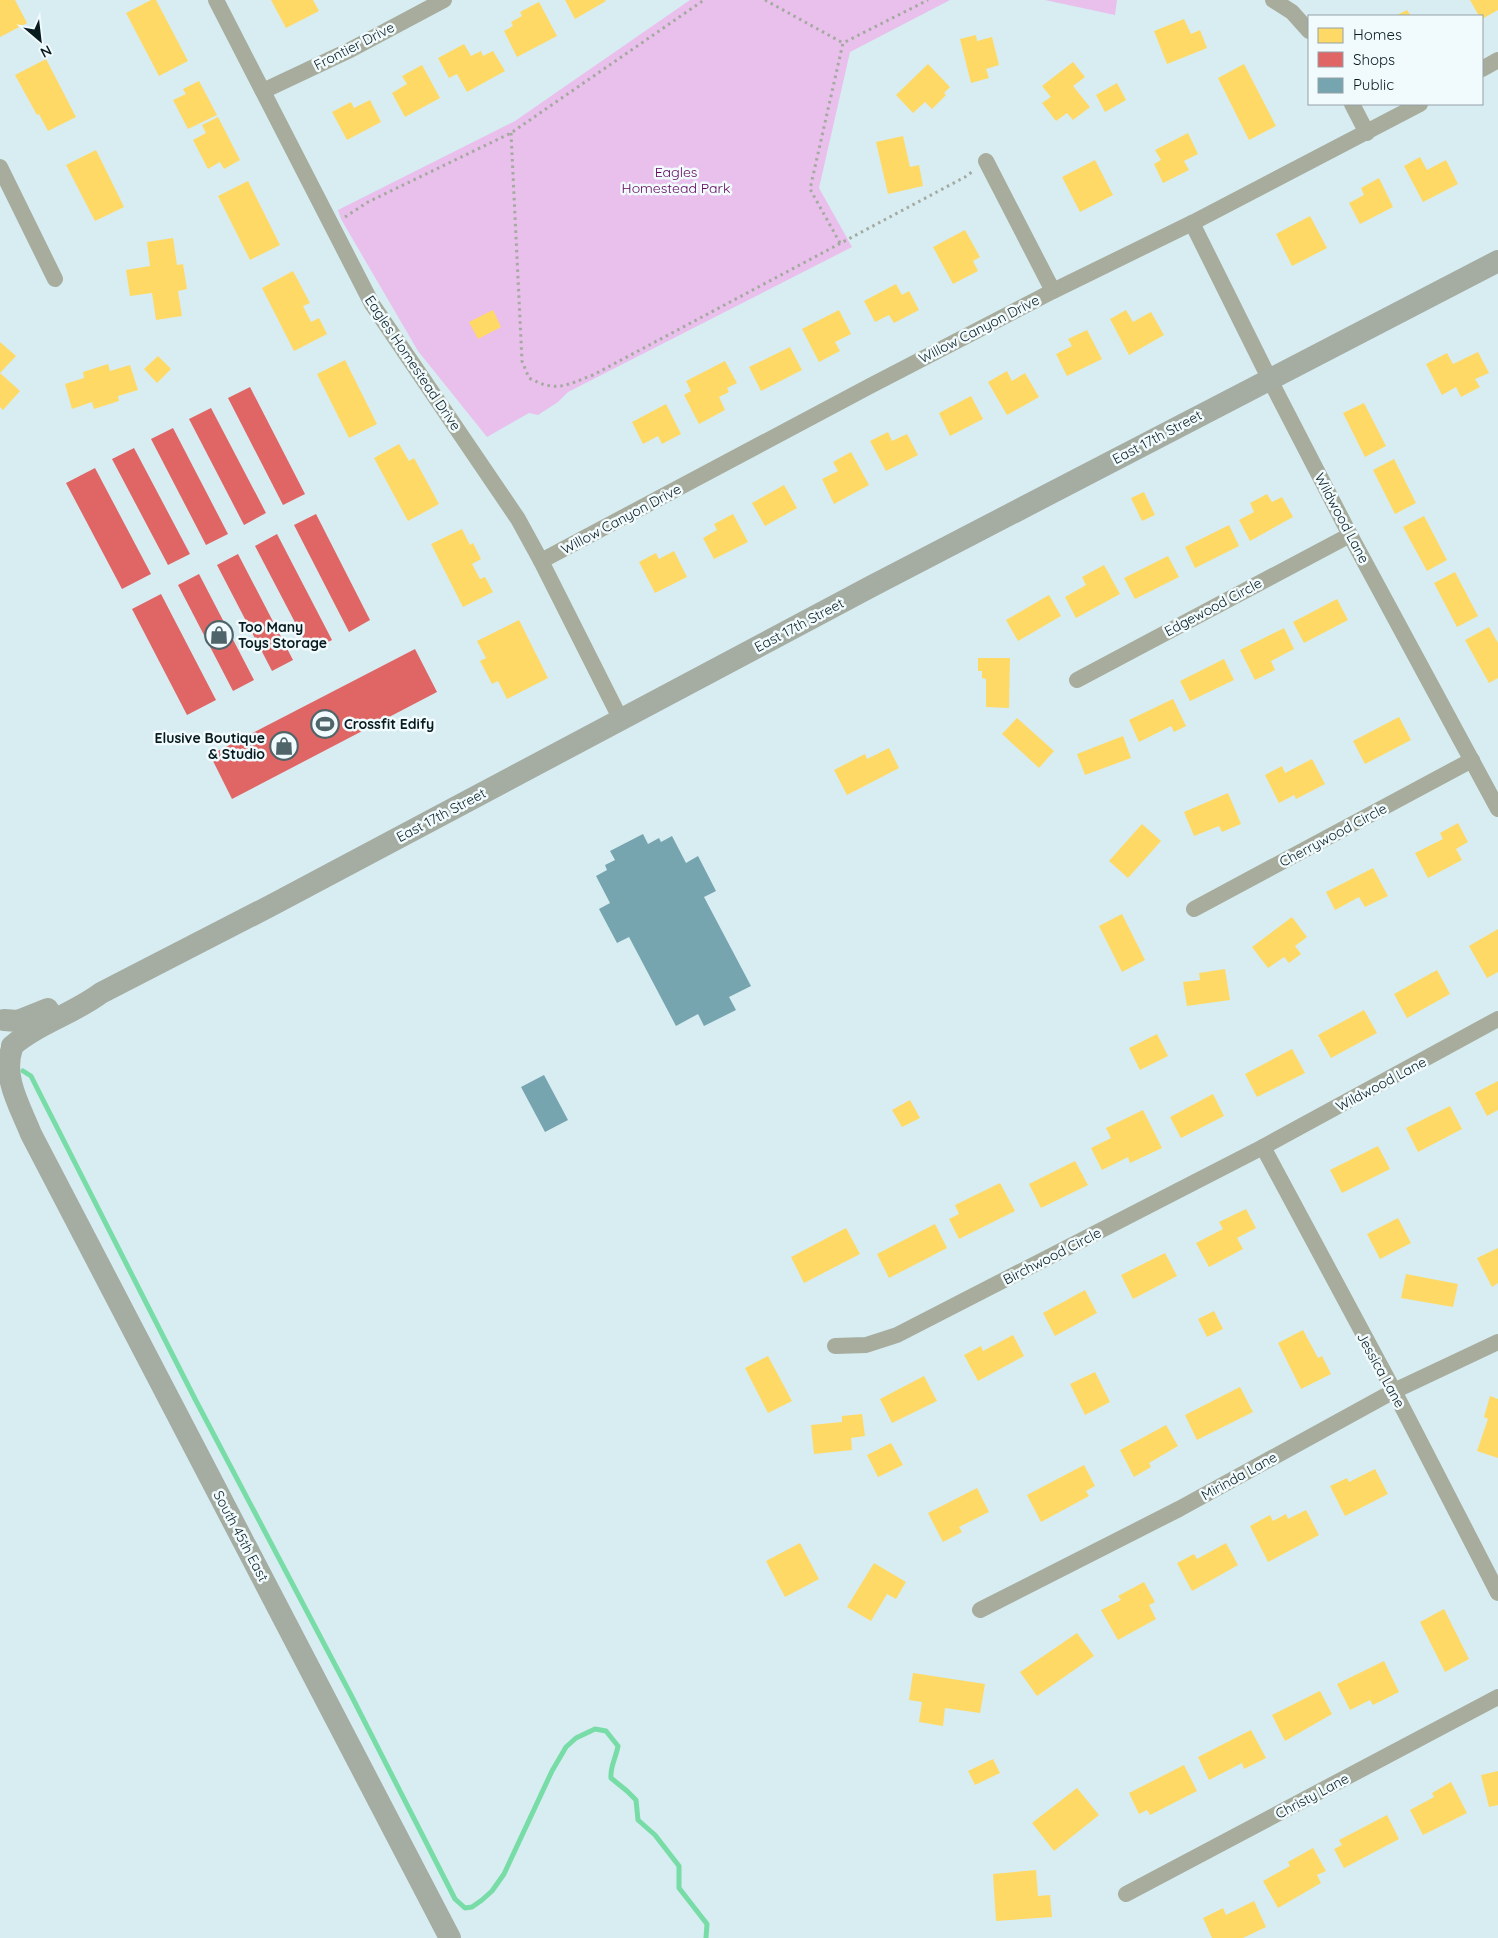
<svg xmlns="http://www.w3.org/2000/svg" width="1498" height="1938" viewBox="0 0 1498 1938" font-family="Quicksand,sans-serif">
  <rect width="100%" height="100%" fill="#d7edf2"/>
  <g fill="#e9bfeb">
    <path d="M690,0H950L850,52L819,188L852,247L568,392L558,402L538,415L529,413L487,437L418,351L341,219L338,210L515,121Z"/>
    <path d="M1045,0H1117L1115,15Z"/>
  </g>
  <g fill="#ffd966">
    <path d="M0,0H15L27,23L0,37Z"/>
    <path d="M151,0H156L188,61L159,76L126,13Z"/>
    <path d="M271,0H313L319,11L286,28Z"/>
    <path d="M565,0H605L606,1L575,19Z"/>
    <path d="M1470,0H1498V10L1482,19V16H1479Z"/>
    <path d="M539,2L557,36L517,57L504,31L513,26L511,22L522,16L520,12Z"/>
    <path d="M1407,10L1411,16H1395Z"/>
    <path d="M1184,19L1191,34L1200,30L1207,48L1167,64L1154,31Z"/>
    <path d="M976,35L977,41L992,37L999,65L986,69L989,78L971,83L960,39Z"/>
    <path d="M464,44L471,56L481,51L483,56L493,51L505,71L467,92L457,74L449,78L438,58Z"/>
    <path d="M46,59L76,117L48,131L39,114L37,115L15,75Z"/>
    <path d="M1073,62L1085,77L1073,86L1090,107L1073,120L1067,113L1056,121L1042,103L1051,97L1042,86Z"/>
    <path d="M928,64L950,87L944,93L946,95L932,109L925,102L913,113L896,95Z"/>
    <path d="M1244,64L1276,126L1249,140L1218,78Z"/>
    <path d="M422,65L440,98L405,117L392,93L407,84L402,76Z"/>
    <path d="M199,81L217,115L188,129L173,100L186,94L183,89Z"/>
    <path d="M1117,83L1126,100L1105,112L1096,95Z"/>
    <path d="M370,100L381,122L347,140L332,112L351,102L354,108Z"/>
    <path d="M218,117L240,160L224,169L220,162L208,169L193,140L206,133L202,125Z"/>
    <path d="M1188,133L1198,154L1184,161L1189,170L1163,183L1154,164L1161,160L1155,150Z"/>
    <path d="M903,136L910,167L919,165L923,186L888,194L876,142Z"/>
    <path d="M96,150L124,207L95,221L66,165Z"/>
    <path d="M1420,157L1427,170L1446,160L1458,184L1423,202L1404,166Z"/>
    <path d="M1095,160L1113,195L1080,212L1062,177Z"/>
    <path d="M1379,178L1393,207L1360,224L1349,203L1364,195L1361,188Z"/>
    <path d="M248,181L280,245L250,260L218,196Z"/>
    <path d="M1310,216L1327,248L1292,266L1276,234Z"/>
    <path d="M965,230L980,257L973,261L978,271L953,284L933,247Z"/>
    <path d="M173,238L177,265L183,264L187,289L178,291L182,316L156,320L152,293L130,296L126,270L150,266L147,242Z"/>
    <path d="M293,271L310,303L303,306L311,322L319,318L327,334L294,351L262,288Z"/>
    <path d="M896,284L902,295L909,291L919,310L894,323L889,315L875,322L864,301Z"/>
    <path d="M493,310L501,327L478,339L469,322Z"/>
    <path d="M839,310L851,334L835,342L840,351L819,362L802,329Z"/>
    <path d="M1126,310L1133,322L1151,312L1164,335L1129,355L1110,319Z"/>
    <path d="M1087,330L1102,359L1067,376L1056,354L1072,346L1068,339Z"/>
    <path d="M0,342L16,356L0,373L20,391L3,410L0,407Z"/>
    <path d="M790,347L802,370L761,391L749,367Z"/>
    <path d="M1478,352L1489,373L1475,379L1480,387L1461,397L1456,387L1442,395L1426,364L1447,353L1453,364Z"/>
    <path d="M158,356L171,369L157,383L144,369Z"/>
    <path d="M345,360L377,424L349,438L317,374Z"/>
    <path d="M725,361L737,383L727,388L729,392L719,397L725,410L699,424L684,395L691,391L686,381Z"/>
    <path d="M108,364L110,371L130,365L138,390L118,396L119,401L94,409L92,402L72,409L65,384L84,378L83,372Z"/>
    <path d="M1007,371L1012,381L1025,373L1039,397L1007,415L988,382Z"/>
    <path d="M971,396L983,419L950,436L939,413Z"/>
    <path d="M1364,403L1386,446L1365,457L1343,413Z"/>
    <path d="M666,404L681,434L662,444L658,436L643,444L632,422Z"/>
    <path d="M888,432L892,441L907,434L918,455L886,471L870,441Z"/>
    <path d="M399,444L409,461L414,458L439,504L408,521L374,458Z"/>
    <path d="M851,452L869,485L834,504L822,479L838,471L833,462Z"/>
    <path d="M1394,459L1416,503L1395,514L1373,470Z"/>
    <path d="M784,485L797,508L765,526L752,503Z"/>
    <path d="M1144,492L1155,515L1142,521L1131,498Z"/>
    <path d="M1267,494L1272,502L1282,497L1293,517L1250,541L1239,520L1254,512L1250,503Z"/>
    <path d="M733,514L748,542L714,559L703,538L717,530L714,524Z"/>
    <path d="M1424,516L1447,560L1427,571L1403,527Z"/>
    <path d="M1229,525L1239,546L1195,568L1185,547Z"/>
    <path d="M462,529L470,545L473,543L481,559L472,564L480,579L485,577L493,592L463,607L431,544Z"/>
    <path d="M674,551L687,577L655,593L639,562L656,553L659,559Z"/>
    <path d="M1168,556L1179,577L1135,599L1124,578Z"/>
    <path d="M1104,565L1120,594L1076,618L1065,597L1086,585L1082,577Z"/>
    <path d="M1455,572L1478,616L1457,627L1434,583Z"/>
    <path d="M1049,595L1061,616L1018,641L1006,620Z"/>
    <path d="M1337,599L1348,620L1304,643L1293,622Z"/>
    <path d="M519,620L548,678L507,699L498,681L492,684L480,661L486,658L477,641Z"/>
    <path d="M1489,627L1498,643V678L1489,683L1465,640Z"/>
    <path d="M1284,628L1294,649L1271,661L1275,670L1255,680L1240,650Z"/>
    <path d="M978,658H1010L1009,708L986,707V679L982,678V671H978Z"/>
    <path d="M1224,659L1234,680L1190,701L1180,681Z"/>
    <path d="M1173,699L1186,726L1174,732L1171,726L1139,742L1129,720Z"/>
    <path d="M1399,717L1411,740L1365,764L1353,741Z"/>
    <path d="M1017,718L1054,751L1039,768L1002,734Z"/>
    <path d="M1123,736L1131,758L1085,775L1077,754Z"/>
    <path d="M889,748L899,768L847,795L834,770L865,754L867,759Z"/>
    <path d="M1312,759L1325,784L1296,799L1294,795L1279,803L1265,775L1282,766L1285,773Z"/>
    <path d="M1228,793L1241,824L1222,832L1219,826L1194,836L1184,812Z"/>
    <path d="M1458,823L1468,842L1456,849L1462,860L1428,878L1415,853L1443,839L1440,833Z"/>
    <path d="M1142,824L1161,841L1128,878L1109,861Z"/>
    <path d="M1373,868L1388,896L1365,907L1359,897L1335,910L1326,892Z"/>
    <path d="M1122,914L1145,960L1122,972L1099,926Z"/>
    <path d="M1292,917L1307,937L1295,946L1301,954L1289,963L1284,957L1268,968L1252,947Z"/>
    <path d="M1498,929V972L1487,978L1469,946Z"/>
    <path d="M1225,969L1230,1000L1187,1006L1183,982L1200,980L1199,973Z"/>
    <path d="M1437,970L1450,994L1407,1018L1394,994Z"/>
    <path d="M1364,1010L1377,1033L1331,1058L1318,1035Z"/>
    <path d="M1157,1034L1168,1056L1140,1070L1129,1048Z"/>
    <path d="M1292,1049L1305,1073L1257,1097L1245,1074Z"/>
    <path d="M1498,1081V1110L1487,1116L1475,1093Z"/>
    <path d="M1213,1094L1224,1116L1181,1138L1170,1117Z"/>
    <path d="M910,1100L920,1118L902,1127L892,1110Z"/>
    <path d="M1450,1106L1462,1129L1418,1152L1406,1128Z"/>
    <path d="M1143,1110L1162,1148L1130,1163L1128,1157L1102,1170L1091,1148L1111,1138L1106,1128Z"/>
    <path d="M1378,1146L1390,1169L1342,1193L1330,1170Z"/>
    <path d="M1075,1161L1088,1185L1041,1208L1029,1184Z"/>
    <path d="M1000,1183L1015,1211L959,1239L949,1219L959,1214L955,1205Z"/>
    <path d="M1246,1209L1256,1228L1237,1238L1243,1249L1209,1267L1196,1243L1223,1229L1219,1222Z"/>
    <path d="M1398,1218L1411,1243L1380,1259L1367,1234Z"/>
    <path d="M935,1224L947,1248L889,1278L877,1254Z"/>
    <path d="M846,1228L860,1254L804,1283L791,1257Z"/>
    <path d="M1498,1248V1283L1492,1287L1477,1258Z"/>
    <path d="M1165,1253L1177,1276L1133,1299L1121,1275Z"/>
    <path d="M1406,1274L1458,1284L1453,1307L1401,1298Z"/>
    <path d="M1085,1290L1097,1313L1055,1336L1043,1313Z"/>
    <path d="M1214,1311L1223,1329L1207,1337L1198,1319Z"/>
    <path d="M1303,1330L1318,1358L1322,1356L1331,1374L1301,1389L1278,1343Z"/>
    <path d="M1013,1335L1024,1356L978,1381L964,1355L981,1346L983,1351Z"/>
    <path d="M768,1356L792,1401L768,1413L745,1368Z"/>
    <path d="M1095,1372L1110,1402L1085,1415L1070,1384Z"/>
    <path d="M924,1376L937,1401L892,1423L880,1399Z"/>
    <path d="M1240,1387L1253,1412L1197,1440L1185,1415Z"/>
    <path d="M1490,1396L1498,1399V1458L1477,1451L1488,1419L1484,1417Z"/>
    <path d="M862,1414L865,1436L851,1438L852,1450L814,1454L811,1425L842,1422V1416Z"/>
    <path d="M1166,1425L1178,1446L1149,1463L1151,1467L1134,1477L1120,1450Z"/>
    <path d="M891,1443L903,1465L878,1477L867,1455Z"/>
    <path d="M1084,1465L1095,1486L1086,1491L1089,1496L1041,1522L1027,1495Z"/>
    <path d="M1375,1469L1388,1494L1345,1516L1330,1486L1347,1478L1349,1482Z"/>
    <path d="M977,1488L989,1512L959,1527L962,1532L943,1542L928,1513Z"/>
    <path d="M1306,1510L1319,1535L1268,1562L1250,1526L1270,1515L1273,1521L1286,1514L1288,1519Z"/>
    <path d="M800,1543L819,1579L785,1597L766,1561Z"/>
    <path d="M1226,1543L1238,1565L1192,1591L1177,1563L1194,1554L1197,1559Z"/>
    <path d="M874,1563L906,1582L896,1599L887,1594L871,1621L847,1607Z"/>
    <path d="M1144,1582L1155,1602L1149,1605L1156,1619L1118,1640L1101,1610L1121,1600L1118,1596Z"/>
    <path d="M1444,1609L1469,1659L1445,1672L1420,1622Z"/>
    <path d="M1077,1633L1094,1656L1037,1696L1020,1672Z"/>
    <path d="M1384,1661L1399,1692L1373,1705L1370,1700L1350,1710L1337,1684Z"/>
    <path d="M913,1673L985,1684L980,1713L945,1708L943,1726L919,1722L922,1702L909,1700Z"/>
    <path d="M1320,1691L1332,1714L1285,1741L1272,1715Z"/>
    <path d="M1251,1730L1266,1758L1244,1769L1242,1763L1209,1780L1198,1757Z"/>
    <path d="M993,1759L1000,1773L975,1785L968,1771Z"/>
    <path d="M1184,1765L1197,1791L1150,1815L1147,1810L1139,1814L1129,1793Z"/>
    <path d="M1498,1771V1805L1489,1807L1481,1775Z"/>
    <path d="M1451,1782L1467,1813L1423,1835L1410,1810L1434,1797L1432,1793Z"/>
    <path d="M1077,1788L1099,1815L1054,1851L1032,1823Z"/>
    <path d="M1387,1815L1399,1839L1344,1868L1334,1849L1342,1845L1339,1840Z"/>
    <path d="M1313,1848L1326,1871L1317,1875L1321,1883L1278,1908L1263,1881L1290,1866L1288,1862Z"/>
    <path d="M1036,1870L1038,1896L1050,1895L1052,1917L996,1921L993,1874Z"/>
    <path d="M1254,1901L1266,1927L1243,1938H1212L1203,1918L1223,1908L1226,1915Z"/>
  </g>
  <g fill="#e06666">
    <path d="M250,387L305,494L283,505L228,398Z"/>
    <path d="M211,408L266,513L244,525L189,419Z"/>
    <path d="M173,428L228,534L206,545L151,439Z"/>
    <path d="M134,448L190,554L168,565L112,459Z"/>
    <path d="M95,468L151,574L122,589L66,483Z"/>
    <path d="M316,514L370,620L349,632L294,525Z"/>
    <path d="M277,534L332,640L310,651L255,546Z"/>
    <path d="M238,554L293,660L272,671L217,565Z"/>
    <path d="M199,574L254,680L233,691L178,585Z"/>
    <path d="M161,594L216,700L187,715L132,609Z"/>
    <path d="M415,649L437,692L232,799L210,755Z"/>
  </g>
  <g fill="#76a5af">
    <path d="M643,834L648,844L659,838L661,842L672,836L686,863L698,856L716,891L704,897L751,986L729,997L736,1010L704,1026L698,1014L676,1026L629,937L617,943L599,909L610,903L596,876L607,870L605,865L615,860L610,851Z"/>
    <path d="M544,1075L568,1120L545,1132L521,1087Z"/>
  </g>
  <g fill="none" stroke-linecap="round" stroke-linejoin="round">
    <path stroke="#78dca7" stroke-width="5" d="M23,1071L31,1076L39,1092L195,1399L351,1695L455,1899L465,1908L472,1907L482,1900L492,1891L504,1874L552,1771L566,1747L576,1738L595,1729L606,1731L618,1746C616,1758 610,1766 611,1778L627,1791L636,1800L638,1820L655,1835L679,1866V1888L707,1924L706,1938"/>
    <g stroke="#a4aaa0" stroke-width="3" stroke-dasharray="2.5 4" stroke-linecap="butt">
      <path d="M765,0L843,43"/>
      <path d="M511,133L522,361L529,378C557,393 566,385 593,375L965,177L973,171"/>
      <path d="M345,217L368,202L511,133L704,0"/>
      <path d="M840,243L810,189L843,43L928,0"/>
    </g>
    <g stroke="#a7ac9d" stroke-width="16">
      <path d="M216,0L372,304L518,519L541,561L621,720"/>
      <path d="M1273,0L1292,12L1309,31"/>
      <path d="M1482,69L1498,60"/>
      <path d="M263,91L350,50L444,0"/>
      <path d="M1352,104L1367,133"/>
      <path d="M986,161L1053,291"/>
      <path d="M0,167L55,279"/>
      <path d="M1192,223L1269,378L1350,535L1498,809"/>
      <path d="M541,561L870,386L1053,291L1192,223L1420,104"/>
      <path d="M1077,680L1350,535"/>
      <path d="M1194,909L1472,760"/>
      <path d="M1263,1147L1394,1391L1498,1593"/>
      <path d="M835,1346L866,1345L897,1335L1263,1147L1498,1019"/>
      <path d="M980,1610L1179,1509L1394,1391L1498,1342"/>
      <path d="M1126,1894L1498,1697"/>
    </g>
    <g stroke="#a5aca2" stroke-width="22">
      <path d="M4,1020L18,1021L48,1009"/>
      <path d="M12,1046C39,1023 73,1014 101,993L272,905L872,586L1498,261"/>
      <path d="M12,1048C2,1078 20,1106 31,1134L450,1938"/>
    </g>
  </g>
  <defs>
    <symbol id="shop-ring" viewBox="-11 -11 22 22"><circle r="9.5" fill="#f1fafd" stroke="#50656a" stroke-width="1.5"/><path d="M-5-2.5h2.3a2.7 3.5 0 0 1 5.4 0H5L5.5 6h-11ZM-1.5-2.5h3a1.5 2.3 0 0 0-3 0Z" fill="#50656a"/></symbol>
    <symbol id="stadium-ring" viewBox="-11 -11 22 22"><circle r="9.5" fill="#f1fafd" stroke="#50656a" stroke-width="1.5"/><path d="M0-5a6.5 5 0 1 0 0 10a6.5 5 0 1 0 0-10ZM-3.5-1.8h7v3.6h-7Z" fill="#50656a"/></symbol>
  </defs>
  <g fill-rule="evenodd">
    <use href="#shop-ring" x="203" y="619" width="32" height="32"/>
    <use href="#stadium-ring" x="309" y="708" width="32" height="32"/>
    <use href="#shop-ring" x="268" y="730" width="32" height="32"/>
  </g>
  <g text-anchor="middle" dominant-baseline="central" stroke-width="5" stroke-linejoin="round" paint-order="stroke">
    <g font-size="14" fill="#081c20" stroke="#f1fafd">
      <text transform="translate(354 46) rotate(-27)">Frontier Drive</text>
      <text transform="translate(979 329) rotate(-27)">Willow Canyon Drive</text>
      <text transform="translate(413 363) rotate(56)">Eagles Homestead Drive</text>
      <text transform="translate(1157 437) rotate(-28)">East 17th Street</text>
      <text transform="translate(1342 518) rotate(62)">Wildwood Lane</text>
      <text transform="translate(621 519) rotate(-28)">Willow Canyon Drive</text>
      <text transform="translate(1213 607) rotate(-28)">Edgewood Circle</text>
      <text transform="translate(799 625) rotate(-28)">East 17th Street</text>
      <text transform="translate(441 815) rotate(-28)">East 17th Street</text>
      <text transform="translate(1333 835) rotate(-28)">Cherrywood Circle</text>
      <text transform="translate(1381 1084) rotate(-28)">Wildwood Lane</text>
      <text transform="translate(1052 1256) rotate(-27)">Birchwood Circle</text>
      <text transform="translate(1381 1370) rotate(61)">Jessica Lane</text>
      <text transform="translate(1239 1476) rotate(-29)">Mirinda Lane</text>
      <text transform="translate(241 1536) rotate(62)">South 45th East</text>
      <text transform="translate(1312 1796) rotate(-28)">Christy Lane</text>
    </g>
    <g font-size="14" fill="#610057" stroke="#f1fafd">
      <text x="676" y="172">Eagles<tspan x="676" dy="16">Homestead Park</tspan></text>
    </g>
    <g font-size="14" font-weight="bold" fill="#081c20" stroke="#f1fafd" text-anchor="start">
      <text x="238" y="627">Too Many<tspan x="238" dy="16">Toys Storage</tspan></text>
      <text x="344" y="724">Crossfit Edify</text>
      <text x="265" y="738" text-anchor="end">Elusive Boutique<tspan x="265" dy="16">&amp; Studio</tspan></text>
    </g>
  </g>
  <rect x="1308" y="15" width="175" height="90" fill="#f1fafd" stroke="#94a1a5"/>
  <rect x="1318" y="28" width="25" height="15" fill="#ffd966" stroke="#94a1a5"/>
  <text x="1353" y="40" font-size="15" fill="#081c20">Homes</text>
  <rect x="1318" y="52" width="25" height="15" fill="#e06666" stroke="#94a1a5"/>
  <text x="1353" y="65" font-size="15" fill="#081c20">Shops</text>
  <rect x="1318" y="78" width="25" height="15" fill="#76a5af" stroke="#94a1a5"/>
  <text x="1353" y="90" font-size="15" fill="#081c20">Public</text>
  <g transform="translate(40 40) rotate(152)" stroke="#f1fafd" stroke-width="4" paint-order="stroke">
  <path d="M0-4L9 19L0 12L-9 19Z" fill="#081c20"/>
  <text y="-8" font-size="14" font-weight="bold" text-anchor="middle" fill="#081c20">N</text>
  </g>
</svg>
